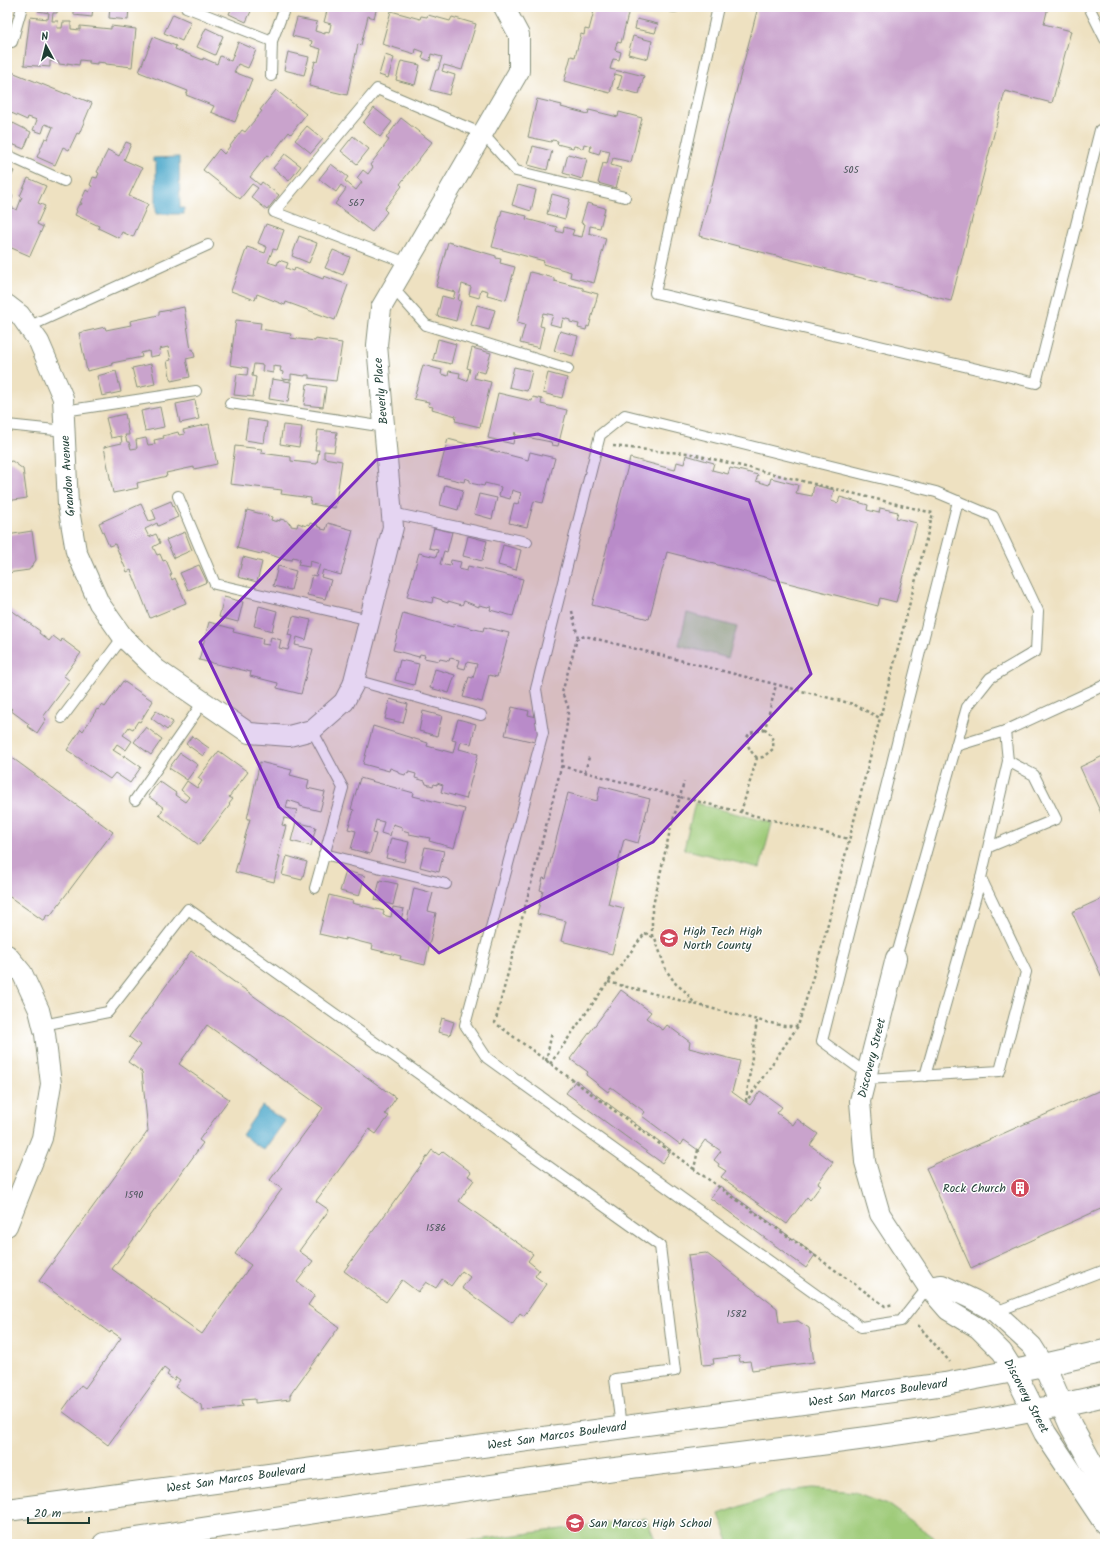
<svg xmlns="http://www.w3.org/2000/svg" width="1112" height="1551" viewBox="0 0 1112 1551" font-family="Kalam,sans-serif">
  <rect width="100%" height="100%" fill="#fff"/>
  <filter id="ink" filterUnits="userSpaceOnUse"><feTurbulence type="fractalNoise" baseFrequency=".025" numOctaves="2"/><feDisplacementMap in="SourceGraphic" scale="8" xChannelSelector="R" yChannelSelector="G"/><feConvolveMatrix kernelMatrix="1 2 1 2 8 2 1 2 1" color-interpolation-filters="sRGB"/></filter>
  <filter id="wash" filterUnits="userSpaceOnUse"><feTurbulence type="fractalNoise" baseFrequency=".012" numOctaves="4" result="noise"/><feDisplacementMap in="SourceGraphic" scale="16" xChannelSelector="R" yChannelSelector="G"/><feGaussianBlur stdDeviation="0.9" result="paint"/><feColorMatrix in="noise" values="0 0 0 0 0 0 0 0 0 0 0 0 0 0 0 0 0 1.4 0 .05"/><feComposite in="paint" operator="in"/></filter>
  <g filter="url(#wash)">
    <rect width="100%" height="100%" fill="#eee1c1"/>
    <g fill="#9fcb79" stroke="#5f8456">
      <path d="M687,613L737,627L728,658L679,645Z"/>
      <path d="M695,803L772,823L760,868L684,849Z"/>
      <path d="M813,1488L855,1492L888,1504L934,1537L938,1544H730L719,1514L781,1492Z"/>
      <path d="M646,1518L657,1544H447Z"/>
    </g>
    <g fill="#4ca7ca" stroke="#36727f">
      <path d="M179,157L180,208H184V214H156V162H153V158Z"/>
      <path d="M262,1106L285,1121L264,1150L242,1135Z"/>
    </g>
    <g id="blocks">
      <g fill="#c9a3cc" fill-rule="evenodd">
        <path d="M39,7H58L57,13H53L52,21H58L57,28H62L63,22H71V29L80,30V26L111,29V26L136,29L132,67L106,64V63L97,62V64L89,63V61L80,60L79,65L67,63V65L59,64V62L50,61V67L24,65L30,17L48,19L49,13L38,11Z"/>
        <path d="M74,7H93L92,17L74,15Z"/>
        <path d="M110,7H129L128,20L109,18Z"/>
        <path d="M232,7H253L246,22L229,14Z"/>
        <path d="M328,7H377L374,18L368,16L361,45L358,44L347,95L309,86L315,61L318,62L321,49L311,46L312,41L292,36L297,18L317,22L315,31L325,34V32L329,33L331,24L324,22Z"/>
        <path d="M595,7H617L629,10L621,43L617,42L615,50L621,52L619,60L613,59L610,69L623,72L624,71L644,76L639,94L618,89L622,76L615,74L610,93L564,81L571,56L575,57L581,34L584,35L585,29L589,30Z"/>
        <path d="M758,7H1048L1044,24L1071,31L1052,103L1005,91L951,301L699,236Z"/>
        <path d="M391,11L420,19L421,16L427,17L428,15L450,21L452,17L476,24L462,70L444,65L442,71L455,75L449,95L430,90L436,70H438L442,57L431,54L430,61L422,58L424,52L416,49L415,54L382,44Z"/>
        <path d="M173,14L191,22L182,41L164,33Z"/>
        <path d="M637,19L658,24L655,33L635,29Z"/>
        <path d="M206,28L223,36L215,55L197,47Z"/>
        <path d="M633,36L652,41L648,59L628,54Z"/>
        <path d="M153,37L176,46L175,49L203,60V58L217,64L220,56L231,61L238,42L256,50L248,68L238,64L234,72L252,79L235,122L211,112L214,106L186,95L188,91L139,72Z"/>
        <path d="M288,52L309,57L304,75L284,70Z"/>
        <path d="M385,55L394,58L388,78L379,75Z"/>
        <path d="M401,61L420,65L415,85L396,80Z"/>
        <path d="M7,70L66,94V93L92,103L79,134L77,133L69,150L63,147L55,165L37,157L45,138L48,139L53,127L45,124L42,133L33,130L37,120L28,117L27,120L7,111Z"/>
        <path d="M276,90L306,114L291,134L289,132L270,157L267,155L250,177L260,185L262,182L279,195L267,210L251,197L258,188L252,184L240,199L203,170L219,149L224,154L242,130L245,132L262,111L260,110Z"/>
        <path d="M537,99L562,105L561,107L588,114L589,110L618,117L619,112L642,118L631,162L613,158L611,165L621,168L616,188L598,183L603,163L607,164L610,151L601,149L599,154L590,151L591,146L584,144L583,148L574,146L573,148L557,144L558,141L552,140L551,142L528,137Z"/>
        <path d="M374,108L392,122L380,137L363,123Z"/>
        <path d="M401,118L432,142L400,184L402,186L384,209L387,212L372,232L335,204L346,189L341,185L336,192L319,179L331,164L348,177L345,181L356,190L362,182L357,178L363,170L368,174L373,167L370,165L389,140L386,138Z"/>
        <path d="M13,123L31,132L24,149L7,142V137Z"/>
        <path d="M307,126L323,139L311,153L295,140Z"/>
        <path d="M353,136L369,149L357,164L341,151Z"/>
        <path d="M126,142L131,144L124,160L142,168L129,196L148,204L133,237L122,232L119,238L98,228L99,226L75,215L77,211L76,210L79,204L81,205L82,203H80L86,190L89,192L92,186L90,185L93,177L97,178L99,173L97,172L108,150L119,156Z"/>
        <path d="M533,146L552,151L547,170L528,165Z"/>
        <path d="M285,154L301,166L289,181L273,168Z"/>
        <path d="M568,154L587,159L582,179L563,173Z"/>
        <path d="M7,169L14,171L7,186Z"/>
        <path d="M28,178L46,186L38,203L45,206L37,224L43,227L30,256L7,246V194L13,196L9,206L17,210L22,197L20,196Z"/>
        <path d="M518,185L536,190L531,211L512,205Z"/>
        <path d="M552,194L570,199L565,219L547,214Z"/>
        <path d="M587,203L605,208L600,228L590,226L589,233L606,238L594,283L570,277L571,272L543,264L544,261L492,247L502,210L527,216L526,219L557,227L556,231L563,233L564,227L574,230L572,235L582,237L585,224L581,223Z"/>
        <path d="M266,224L284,230L277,250L273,249L268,262L277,265L279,260L288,263L286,268L294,271L295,268L323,279L324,276L348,285L335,320L286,302L285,305L257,294L255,300L231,291L247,247L265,253L267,247L258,243Z"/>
        <path d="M299,236L317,243L309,263L292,256Z"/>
        <path d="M448,242L496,256V258L501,259L500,263L515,267L506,300L487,295L488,291L481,289L479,298L469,295L471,287L462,284L458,300L461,301L456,321L437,316L442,296L453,299L455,292L436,287Z"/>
        <path d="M333,250L350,257L343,275L325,268Z"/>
        <path d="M530,272L554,278V281L583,288V290L598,294L589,327L587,326L586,330L578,328L579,324L570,322V320L563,318L561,327L550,324L553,315L543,313L540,326L544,327L539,348L520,343L525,325L517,323Z"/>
        <path d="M477,305L495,310L489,330L471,325Z"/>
        <path d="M184,307L191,350L193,349L195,357L186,359L190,377L171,381L167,361L171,360L168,347L159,349L160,355L150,357L149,351L141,353L142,357L112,363L113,365L87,371L79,333L105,327L106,330L131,325L130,321L159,315V312Z"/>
        <path d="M236,320L261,323L260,329L291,334L290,338L315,341V339L342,343L336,381L309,378V375H305V376L291,374V380L282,379L283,372L280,371L281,367L273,366V373L262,371L263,365L254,364L252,376L256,377L253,397L234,395L237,374L247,375L248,368L230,365Z"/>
        <path d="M560,331L578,336L573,356L554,351Z"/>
        <path d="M438,339L456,344L451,364L433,360Z"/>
        <path d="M472,348L491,353L485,373L476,371L474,378L491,382L480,427L455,421L456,416L432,409L433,407L428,406L429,402L414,399L423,365L442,370L441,374L448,376L449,371L460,373L459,378L467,381L470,369L467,368Z"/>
        <path d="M151,364L155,384L137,388L132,368Z"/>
        <path d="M514,367L532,371L527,391L509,387Z"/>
        <path d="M116,371L121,392L102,396L97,376Z"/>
        <path d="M548,373L567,378L562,398L543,393Z"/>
        <path d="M272,379L291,382L288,402L269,399Z"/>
        <path d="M307,384L326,387L323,407L304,405Z"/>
        <path d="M498,393L532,401L533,397L542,399L541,404L567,410L558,446L552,445L551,442L516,435L515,432L513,444L488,438Z"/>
        <path d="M195,400L199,419L180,423L176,404Z"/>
        <path d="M160,407L164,427L145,431L141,411Z"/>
        <path d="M125,414L129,435H125L127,442H129L131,449L137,448L136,440L146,438L148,445L155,444L154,440L164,438L163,436L178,432L179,435L185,434L183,430L209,424L217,464L194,469V467L166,473L167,476L137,483L138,488L113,493L104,447L122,443L121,436L111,438L106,418Z"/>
        <path d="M248,419L267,422L264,443L245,440Z"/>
        <path d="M283,425L302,427L299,447L280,444Z"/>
        <path d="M318,430L337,432L334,452L324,451V458L342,461L335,508L310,504L311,498L281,494L282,490L230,484L235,446L262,449L261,453L291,457V461L317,464L319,450H315Z"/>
        <path d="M448,439L528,460L530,452L555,458L543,503L534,501L527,527L509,523L514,503L518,504L521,493L512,490L510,499L499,496L501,487L485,483L484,486L470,483V480L465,478L464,482L438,476Z"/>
        <path d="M686,455L714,463L712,470L728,474L730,468L758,475L756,481L769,485L771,478L798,485L796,493L812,496L814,485L834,490L831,501L838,503L840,497L868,505L867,510L879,513L880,508L898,512L896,518L917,523L896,602L880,598L878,606L667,552L649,619L592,605L630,458L675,470L677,462L684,464Z"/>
        <path d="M12,461L23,469L27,498L7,501V462Z"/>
        <path d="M445,485L463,490L458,510L440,505Z"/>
        <path d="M479,494L497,498L492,519L474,514Z"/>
        <path d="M171,501L178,517L158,526L157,523L145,529L149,537L156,534L160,543L153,547L157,555L160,554L163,561L166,560L172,574L170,575L172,580L175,578L186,603L150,618L131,570L127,572L115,544L109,546L99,523L141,504L149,521L156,519L152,509Z"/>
        <path d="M247,510L272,517L271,520L277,522V520L280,521V519L288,521V523L291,524V526L297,527L298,523L306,526L307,524L310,525V523L318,525L317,526L322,528L321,529L326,530L328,523L353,530L341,575L323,570L321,577L331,580L325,599L307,595L312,575L316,576L320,564L310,561L309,567L298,565L300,559L293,557L292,560L286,559V560L262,552L261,554L237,548Z"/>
        <path d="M434,528L452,532L447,552L444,551L440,564L450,566L451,560L461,562L459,569L467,571L468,566L523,579L513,616L490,610L491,607L489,606L488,607L479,605V607L464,601L462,605L448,601V603L442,601V600L433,597L432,603L407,597L419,553L436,557L438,550L429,548Z"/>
        <path d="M32,531L36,560L29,570L7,573V535Z"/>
        <path d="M185,532L192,550L174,558L166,540Z"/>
        <path d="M468,536L487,541L482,561L463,556Z"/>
        <path d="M503,545L521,550L516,570L498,565Z"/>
        <path d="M243,557L262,562L257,582L238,577Z"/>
        <path d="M199,565L207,582L188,590L180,573Z"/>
        <path d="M278,566L296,571L291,590L273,586Z"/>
        <path d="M224,597L243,602L238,622L219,617Z"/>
        <path d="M259,606L277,611L272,631L254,626Z"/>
        <path d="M7,607L40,631L39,633L49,641L53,636L61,642L62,639L81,653L64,676L70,681L43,717L46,719L37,733L27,726L29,724L10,710L12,709L7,705Z"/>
        <path d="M403,613L453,627L454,624L483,631L484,627L509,633L497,677L489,675L482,702L463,697L469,677L473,678L477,664L467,662L465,669L457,667L459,660L450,658L449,661L440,659L439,661L424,658L425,655L420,654L419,657L393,650Z"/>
        <path d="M293,616L311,620L306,640L297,637L295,645L313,649L301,694L277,688L278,683L250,676L251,672L199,660L209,622L234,629L233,632L263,639L262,644L269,645L271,637L281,640L279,648L288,650L292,636L288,635Z"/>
        <path d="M400,660L419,664L414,685L395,680Z"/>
        <path d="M435,669L455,675L449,693L430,688Z"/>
        <path d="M123,681L153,701L140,722L138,721L133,729L129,727L123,735L132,741L126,750L117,744L113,750L124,757V755L141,767L130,783L115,773L110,779L67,750L81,729L83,731L97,709L98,710L102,705L105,707Z"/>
        <path d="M390,699L408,704L403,723L385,719Z"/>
        <path d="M512,707L529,711L528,715L537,717L539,743L505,735Z"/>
        <path d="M156,711L173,722L167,730L151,718Z"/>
        <path d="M423,711L442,716L437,736L419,731Z"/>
        <path d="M458,719L476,724L471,744L461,742L459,749L478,754L466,799L441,792L443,785L437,783V785L434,784L433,786L426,784L425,781L415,778L416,774L409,772L408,774L406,773L405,775L398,773V771L390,768L389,771L363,764L373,726L428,743L427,746L453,753L456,741L452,740Z"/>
        <path d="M146,727L162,739L151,755L134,742Z"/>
        <path d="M192,736L209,748L203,756L186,744Z"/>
        <path d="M219,751L248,772L229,797L233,799L229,804L230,805L199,845L159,815L164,808L148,796L159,781L176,793L175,795L185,802L189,797L181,790L187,781L197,788L202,781L198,778Z"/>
        <path d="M180,753L198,765L187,780L169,768Z"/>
        <path d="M7,754L113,832L50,916L47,914L44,921L7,895Z"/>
        <path d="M1105,755V822L1080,767Z"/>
        <path d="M260,762L292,770L290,775L309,780L307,788L325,792L320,811L300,806V804L288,800L286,808L297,810L294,820L284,818L282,825L286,826L278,856H280L274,882L235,872L250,819H247Z"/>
        <path d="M360,778L414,793L413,796L465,809L454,848L429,841L430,838L409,834V832L402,830V827L393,824L390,836L381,833L384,822L376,820L373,833L376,834L370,854L351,849L356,831L348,829L354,810L351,809Z"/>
        <path d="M600,786L650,799L638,843L624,839L608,904L624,908L612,954L561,941L566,921L537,914L543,891L540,890L543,878L546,879L568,793L597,801Z"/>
        <path d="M296,822L316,827L311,846L291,841Z"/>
        <path d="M391,838L409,842L404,862L386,858Z"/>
        <path d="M425,847L444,851L439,872L420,867Z"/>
        <path d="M287,856L307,862L302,880L282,875Z"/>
        <path d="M346,871L365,876L359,896L340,891Z"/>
        <path d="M380,880L398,884L393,905L375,900Z"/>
        <path d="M414,888L433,893L428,911L436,913L425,965L400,959L401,956L372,949L373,945L345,938V940L319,934L329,895L353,901L352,903L384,911L383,915L391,917L393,907L404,909L401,919L407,921Z"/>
        <path d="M1105,897V984L1072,912Z"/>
        <path d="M191,951L396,1098L385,1114L389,1116L376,1134L369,1129L316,1201L329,1210L299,1251L313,1261L297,1282L315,1295L308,1305L339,1327L290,1395V1399L255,1403V1399L242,1400L243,1406L202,1411L201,1405L175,1387L180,1380L176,1377L174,1380L167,1375L169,1372L164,1368L108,1445L62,1411L81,1385L85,1388L121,1338L111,1331L110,1333L39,1281L148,1131L142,1072L128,1062L140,1045L129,1037ZM207,1025L323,1108L270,1180L282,1189L235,1254L251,1265L202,1334L112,1269L203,1143L199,1140L229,1099L179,1064Z"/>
        <path d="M621,990L651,1012L646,1018L663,1030L667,1025L690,1042L689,1048L740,1061L732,1092L750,1105L760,1091L782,1107L777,1113L793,1125L797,1119L818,1134L810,1145L833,1162L818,1183L821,1185L810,1200L807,1197L787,1224L721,1177L726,1171L718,1166L719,1164L714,1160L721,1151L705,1140L698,1150L684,1140L681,1145L642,1116L645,1112L611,1087L608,1092L586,1075L588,1072L570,1059Z"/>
        <path d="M442,1018L454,1022L450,1035L438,1032Z"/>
        <path d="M576,1080L671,1150L662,1163L566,1093Z"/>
        <path d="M1105,1088V1207L971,1268L926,1168Z"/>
        <path d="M432,1150L439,1155L443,1151L471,1172L468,1176L474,1180L459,1201L533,1254L528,1261L539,1270L535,1276L546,1284L524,1316L520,1313L512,1324L462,1288L470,1277L462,1271L451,1286L442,1279L436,1288L426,1282L418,1292L402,1280L386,1302L344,1271Z"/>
        <path d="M720,1186L815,1255L806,1268L710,1198Z"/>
        <path d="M706,1253L777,1308L779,1323L798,1321L809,1328L814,1362L752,1370L750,1361L740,1362L739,1356L713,1359L714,1364L703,1365L688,1255Z"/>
      </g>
    </g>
  </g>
  <g filter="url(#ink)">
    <use href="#blocks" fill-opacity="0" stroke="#868f7a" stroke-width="1"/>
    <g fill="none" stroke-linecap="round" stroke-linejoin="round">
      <defs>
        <g id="lane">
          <path d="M186,7L272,41L285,7"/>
          <path d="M673,7H675"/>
          <path d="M718,7L655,293L1036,383L1100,130"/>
          <path d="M1089,7L1105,39"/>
          <path d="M12,42L22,7"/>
          <path d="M271,76L272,41"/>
          <path d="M7,155L64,181"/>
          <path d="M407,263L274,212L377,89L483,134L516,171L625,197"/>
          <path d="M393,288L426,325L568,369"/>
          <path d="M28,327L208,245"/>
          <path d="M230,403L385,427"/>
          <path d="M64,411L196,391"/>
          <path d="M7,425L65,431"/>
          <path d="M178,496L215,584L370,620"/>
          <path d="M392,513L527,542"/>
          <path d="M355,680L481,715"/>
          <path d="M62,718L123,637"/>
          <path d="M312,730L343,788L315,888"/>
          <path d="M1005,731L1105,685"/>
          <path d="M135,800L203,702"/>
          <path d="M989,847L1056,819L1034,775L1008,761"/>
          <path d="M324,854L446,884"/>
          <path d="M896,958L967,707L990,678L1036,651L1038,611L993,516L936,492L625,415L600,435L536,689L543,733L465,1025L487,1058L861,1327L901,1321L928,1287"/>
          <path d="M43,1025L108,1012L188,909L660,1246L675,1371L615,1379L621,1427"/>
          <path d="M867,1074L822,1041L958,501"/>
          <path d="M925,1076L981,878"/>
          <path d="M866,1079L1000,1071L1026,972L981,878L1008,761L1005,731L956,746"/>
          <path d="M995,1312L1105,1270"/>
        </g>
        <g id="street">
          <path d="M7,305L20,315L39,342L63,398L68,505L76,551L99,603L123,637L156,669L249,733L289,736L312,730L344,702L353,685L393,527L377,345L381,308L519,71V35L504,7"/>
          <path d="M7,955L22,973L39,1010L45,1034L51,1084L42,1138L7,1226"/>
          <path d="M896,958L860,1101L865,1162L880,1214L928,1287L948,1310L978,1328L1002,1352L1014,1371"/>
          <path d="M928,1287L942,1285L974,1300L995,1312L1032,1346L1044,1365"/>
        </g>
        <g id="secondary">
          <path d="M1044,1365L1071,1426L1105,1488"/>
          <path d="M1014,1371L1045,1433L1105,1523"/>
        </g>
        <g id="primary">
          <path d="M7,1510L945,1384L1044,1365L1105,1351"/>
          <path d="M104,1544C271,1519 439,1492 607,1470C774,1449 941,1434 1105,1395"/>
        </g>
      </defs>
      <use href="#lane" stroke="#868f7a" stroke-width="12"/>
      <use href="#street" stroke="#868f7a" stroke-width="22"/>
      <use href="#secondary" stroke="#868f7a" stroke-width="24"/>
      <use href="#primary" stroke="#868f7a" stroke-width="24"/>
      <g stroke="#868f7a" stroke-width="2.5" stroke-dasharray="3 3" stroke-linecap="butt">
        <path d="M613,446L665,452L688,453L933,513L880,718"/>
        <path d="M572,611L578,638"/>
        <path d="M757,758C750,751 747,746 747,737L750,733L765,729"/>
        <path d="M561,766L680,797L684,782"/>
        <path d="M585,772L589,757"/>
        <path d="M741,812L757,758L763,757L773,749C774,741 772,734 765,729L776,685"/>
        <path d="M652,937V910L671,826L680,797L849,839"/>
        <path d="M608,982L757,1020"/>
        <path d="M546,1061L552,1032"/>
        <path d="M550,1064L608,982L645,933L655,938L666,970L676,984L686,992L694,1003"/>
        <path d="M746,1101L757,1020L784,1026H798"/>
        <path d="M698,1150L694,1169L885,1306L894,1304"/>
        <path d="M694,1169L495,1023L562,764L568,714V706L562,693L577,639L585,636L853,704L880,718L822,947L798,1026L746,1102"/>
        <path d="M918,1325L950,1362"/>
      </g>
      <use href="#lane" stroke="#fff" stroke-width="10"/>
      <use href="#street" stroke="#fff" stroke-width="20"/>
      <use href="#secondary" stroke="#fff" stroke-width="22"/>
      <use href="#primary" stroke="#fff" stroke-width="22"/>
    </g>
  </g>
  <path fill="#7b2cbf" fill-opacity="0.2" stroke="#7b2cbf" stroke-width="3" stroke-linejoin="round" d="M538,434L749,500L811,674L653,842L439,953L279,807L200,642L376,460Z"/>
  <defs>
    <symbol id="school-disc" viewBox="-11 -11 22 22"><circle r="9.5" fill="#d1495b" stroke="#fff"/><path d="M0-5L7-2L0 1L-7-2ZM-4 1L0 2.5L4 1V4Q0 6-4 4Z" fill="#fff"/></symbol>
    <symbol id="building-disc" viewBox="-11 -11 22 22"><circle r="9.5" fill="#d1495b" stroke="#fff"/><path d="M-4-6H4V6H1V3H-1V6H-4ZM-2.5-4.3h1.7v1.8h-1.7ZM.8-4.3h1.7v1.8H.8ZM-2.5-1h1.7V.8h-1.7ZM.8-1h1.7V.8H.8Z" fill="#fff"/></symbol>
  </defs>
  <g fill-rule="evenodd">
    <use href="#school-disc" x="658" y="927" width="22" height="22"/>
    <use href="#building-disc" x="1009" y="1177" width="22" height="22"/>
    <use href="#school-disc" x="564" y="1512" width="22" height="22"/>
  </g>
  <g text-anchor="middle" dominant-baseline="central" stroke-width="3" stroke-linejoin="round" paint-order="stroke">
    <g font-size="10" fill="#4a565a">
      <text x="851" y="170">505</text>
      <text x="356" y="203">567</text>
      <text x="134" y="1195">1590</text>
      <text x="436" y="1228">1586</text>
      <text x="737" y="1314">1582</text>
    </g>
    <g font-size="12" fill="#1f3d34" stroke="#fff">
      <text transform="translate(381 391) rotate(-95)">Beverly Place</text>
      <text transform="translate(68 476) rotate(-94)">Grandon Avenue</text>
      <text transform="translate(872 1058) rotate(-76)">Discovery Street</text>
      <text transform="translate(878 1393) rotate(-8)">West San Marcos Boulevard</text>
      <text transform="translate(1026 1396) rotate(62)">Discovery Street</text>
      <text transform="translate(557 1436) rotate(-8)">West San Marcos Boulevard</text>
      <text transform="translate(236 1479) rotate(-8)">West San Marcos Boulevard</text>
    </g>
    <g font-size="12" fill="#1f3d34" stroke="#fff" text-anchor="start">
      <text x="683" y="931">High Tech High<tspan x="683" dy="14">North County</tspan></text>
      <text x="1006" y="1188" text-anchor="end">Rock Church</text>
      <text x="589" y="1523">San Marcos High School</text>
    </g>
  </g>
  <rect width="1112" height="1551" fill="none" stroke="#fff" stroke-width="24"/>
  <g transform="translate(46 46) rotate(353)" stroke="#ffffff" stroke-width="3" paint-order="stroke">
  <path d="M0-3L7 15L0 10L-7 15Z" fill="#1f3d34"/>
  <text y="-6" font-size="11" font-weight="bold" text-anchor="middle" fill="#1f3d34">N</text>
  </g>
  <path d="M28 1517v6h61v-6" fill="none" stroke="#1f3d34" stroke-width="2"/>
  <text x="34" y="1517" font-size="12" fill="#1f3d34" stroke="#ffffff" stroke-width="3" paint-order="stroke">20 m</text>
</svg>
